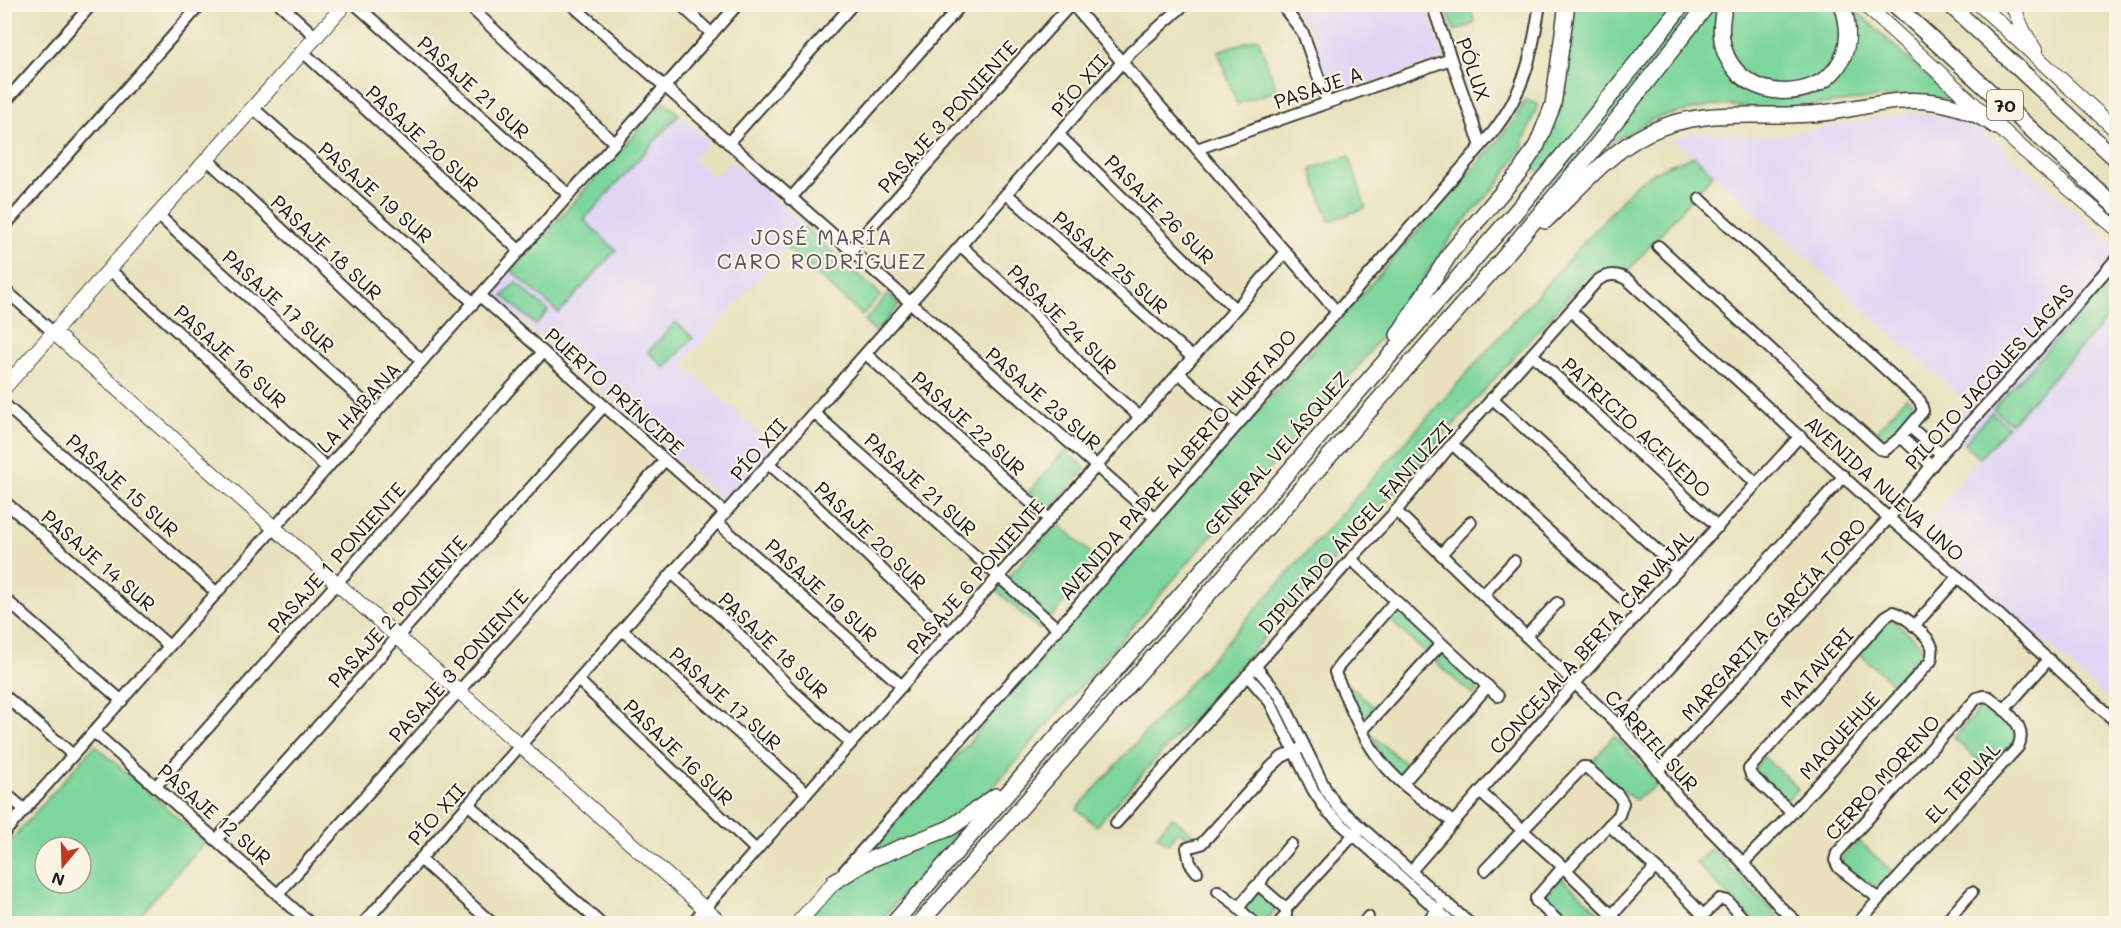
<svg xmlns="http://www.w3.org/2000/svg" width="2121" height="928" viewBox="0 0 2121 928" font-family="Mali,sans-serif">
  <rect width="100%" height="100%" fill="#fcf5e5"/>
  <filter id="ink" filterUnits="userSpaceOnUse"><feTurbulence type="fractalNoise" baseFrequency=".0167" numOctaves="2"/><feDisplacementMap in="SourceGraphic" scale="12" xChannelSelector="R" yChannelSelector="G"/><feConvolveMatrix kernelMatrix="1 2 1 2 8 2 1 2 1" color-interpolation-filters="sRGB"/></filter>
  <filter id="wash" filterUnits="userSpaceOnUse"><feTurbulence type="fractalNoise" baseFrequency=".008" numOctaves="4" result="noise"/><feDisplacementMap in="SourceGraphic" scale="24" xChannelSelector="R" yChannelSelector="G"/><feGaussianBlur stdDeviation="1.35" result="paint"/><feColorMatrix in="noise" values="0 0 0 0 0 0 0 0 0 0 0 0 0 0 0 0 0 1.4 0 .05"/><feComposite in="paint" operator="in"/></filter>
  <g filter="url(#wash)">
    <rect width="100%" height="100%" fill="#e8e1bc"/>
    <g fill="#dfd5f5">
      <path d="M1291,5H1425L1443,55L1442,59L1332,96L1310,28Z"/>
      <path d="M1916,112L1954,120L1985,132L2116,248V707L1922,530L1980,455L1949,431L1969,404L1694,156L1672,139L1698,132L1770,137Z"/>
      <path d="M679,114L709,141L694,159L715,178L731,161L805,227L682,364L776,448L727,503L492,293L512,271L559,313L583,220Z"/>
    </g>
    <g fill="#7dd69b" stroke="#4c795c" stroke-width="1.5" fill-rule="evenodd">
      <path d="M1445,5H1469L1475,24L1454,31Z"/>
      <path d="M1574,5H1850L1952,99L1898,96L1774,109L1715,105L1655,118L1612,142L1560,192L1532,166Z"/>
      <path d="M1258,38L1277,90L1237,104L1218,51Z"/>
      <path d="M1526,100L1538,104L1520,152L1500,181L1451,237L1408,301L1358,367L976,807L946,846L878,923L803,924L858,861L968,744L1024,674L1496,143L1516,117Z"/>
      <path d="M664,101L679,114L584,220L616,250L559,313L512,271Z"/>
      <path d="M1349,156L1366,208L1329,221L1311,169Z"/>
      <path d="M1694,156L1713,174L1628,271C1614,266 1604,268 1590,272L1096,826L1077,809L1637,183L1666,166Z"/>
      <path d="M805,227L881,295L862,315L786,247Z"/>
      <path d="M2116,274V309L2011,423L1993,409Z"/>
      <path d="M516,282L548,311L536,325L503,296Z"/>
      <path d="M888,294L900,304L876,332L864,322Z"/>
      <path d="M676,322L693,338L665,368L648,352Z"/>
      <path d="M1906,397L1915,405L1882,444L1873,436Z"/>
      <path d="M1991,412L2008,426L1980,458L1964,444Z"/>
      <path d="M1065,450L1086,468L1049,511L1028,493Z"/>
      <path d="M1058,523L1100,562L1040,630L996,590Z"/>
      <path d="M1398,611L1434,643L1426,653L1390,620Z"/>
      <path d="M1887,620H1893L1921,645V654L1894,685L1858,652Z"/>
      <path d="M1444,654L1481,686L1473,695L1436,663Z"/>
      <path d="M1342,679L1375,708L1362,723Z"/>
      <path d="M1982,706H1988L2016,731V740L1989,770L1953,738Z"/>
      <path d="M1369,733L1409,767L1401,776L1382,759Z"/>
      <path d="M1614,735L1659,784L1635,800L1591,764Z"/>
      <path d="M95,745L205,842L132,923H5V847ZM45,847H81V883H45Z"/>
      <path d="M1763,756L1798,788L1785,802L1754,771Z"/>
      <path d="M1172,817L1193,834L1189,839L1179,831L1168,844L1157,835Z"/>
      <path d="M1859,841L1894,873L1881,890L1860,879L1841,865V859Z"/>
      <path d="M1711,848L1784,923H1755L1696,863Z"/>
      <path d="M1562,878L1611,923H1567L1541,900Z"/>
      <path d="M1257,890L1277,908L1264,923L1261,924L1242,907Z"/>
    </g>
  </g>
  <g filter="url(#ink)">
    <g fill="none" stroke-linecap="round" stroke-linejoin="round">
      <defs>
        <g id="minor">
          <path d="M280,4L316,37"/>
          <path d="M355,4L569,195"/>
          <path d="M467,4C516,50 564,98 615,143"/>
          <path d="M571,4L1155,518"/>
          <path d="M680,4L712,34"/>
          <path d="M1072,4L1337,312"/>
          <path d="M1281,4L1303,33L1327,102"/>
          <path d="M1432,4L1481,146"/>
          <path d="M303,52L520,251"/>
          <path d="M4,103L92,4"/>
          <path d="M253,108L474,303"/>
          <path d="M1059,135L1235,309"/>
          <path d="M728,143L853,4"/>
          <path d="M1197,149L1451,59"/>
          <path d="M207,159L422,361"/>
          <path d="M1007,194L1192,357"/>
          <path d="M790,199L962,4"/>
          <path d="M158,215L376,413"/>
          <path d="M4,227L201,4"/>
          <path d="M961,246L1024,303L1086,370L1140,417"/>
          <path d="M1658,246L1880,449L1885,450L1901,437L1923,411L1920,401L1700,199"/>
          <path d="M849,251L1071,4"/>
          <path d="M110,270L327,468"/>
          <path d="M4,289L54,333"/>
          <path d="M480,296L725,513"/>
          <path d="M1571,311L1757,484"/>
          <path d="M866,354L1049,519"/>
          <path d="M1532,354L1718,527"/>
          <path d="M1179,373L1237,425"/>
          <path d="M1492,398L1678,570"/>
          <path d="M4,404L217,593"/>
          <path d="M814,413L1058,629"/>
          <path d="M1910,427L1941,454"/>
          <path d="M1901,437L1932,466"/>
          <path d="M1452,444L1639,613"/>
          <path d="M769,464L810,500L948,633"/>
          <path d="M4,501L169,646"/>
          <path d="M1396,511L1618,725L1648,757L1678,797L1743,863L1779,906L1799,924"/>
          <path d="M717,522L902,686"/>
          <path d="M1441,554L1471,522"/>
          <path d="M1351,559L1498,696"/>
          <path d="M672,573L733,628L793,691L851,743"/>
          <path d="M1483,595L1514,561"/>
          <path d="M4,598L122,701"/>
          <path d="M1395,601L1339,666L1335,672L1337,678C1350,705 1361,736 1380,760C1399,785 1429,803 1454,823"/>
          <path d="M1914,626L1958,577"/>
          <path d="M622,630L807,793"/>
          <path d="M1526,636L1557,603"/>
          <path d="M1255,666L1280,696L1325,788L1336,805L1470,924"/>
          <path d="M1247,675L1270,702L1313,790L1327,811L1453,924"/>
          <path d="M578,680L756,850"/>
          <path d="M4,695L73,755"/>
          <path d="M2004,710L2049,659"/>
          <path d="M1618,725L1844,476"/>
          <path d="M1362,731L1441,644"/>
          <path d="M94,732L311,924"/>
          <path d="M1659,770L1889,518L1941,454L2039,348L2116,259"/>
          <path d="M1403,783L1488,686"/>
          <path d="M156,786L543,352"/>
          <path d="M4,792L25,810"/>
          <path d="M1480,792L1561,865L1621,924"/>
          <path d="M468,804L601,924"/>
          <path d="M1116,823L1351,559L1396,511L1452,444L1597,281C1608,273 1618,273 1629,281L1883,513L1958,577L2116,722"/>
          <path d="M1609,825L1672,883L1703,915"/>
          <path d="M4,833L738,4"/>
          <path d="M216,840L604,406"/>
          <path d="M420,859L493,924"/>
          <path d="M1743,863L1792,813L1931,661C1932,657 1933,652 1932,647C1929,636 1904,615 1893,612L1885,617L1749,769L1751,775L1792,813"/>
          <path d="M1485,870L1583,767H1586L1618,795L1623,803L1619,815L1566,870"/>
          <path d="M844,871L1337,312L1493,132C1525,91 1532,55 1540,4"/>
          <path d="M1411,871L1575,683L1800,436"/>
          <path d="M1197,872L1190,863L1187,848L1201,844L1205,840L1271,767L1282,757L1299,749"/>
          <path d="M1259,886L1264,876L1291,844"/>
          <path d="M1218,891L1239,907"/>
          <path d="M278,894L665,460"/>
          <path d="M1612,915L1655,868"/>
          <path d="M363,924L1131,52L1185,4"/>
          <path d="M691,924L1286,252"/>
          <path d="M1255,924L1238,908L1256,886L1261,887L1286,909"/>
          <path d="M1278,924L1286,915V909L1357,831"/>
          <path d="M1363,924L1368,917"/>
          <path d="M1425,924L1441,906"/>
          <path d="M1561,924L1536,901V898L1563,867"/>
          <path d="M1694,924L1720,899L1728,901L1748,924"/>
          <path d="M1857,924L1879,899L2018,747C2029,725 2004,709 1989,697L1983,696L1977,698L1837,853L1835,860L1839,868L1879,899"/>
          <path d="M1944,924L1972,892"/>
        </g>
        <g id="major">
          <path d="M1864,4L2026,152L2116,228"/>
          <path d="M1979,4L2116,130"/>
          <path d="M2012,4L2023,30L2035,50"/>
          <path d="M54,333L722,924"/>
          <path d="M4,388L345,4"/>
          <path d="M797,924L835,881"/>
        </g>
        <g id="highway">
          <path d="M1725,4C1694,123 1881,118 1842,4"/>
          <path d="M1894,4L2116,207"/>
          <path d="M1949,4L2116,159"/>
          <path d="M1545,221C1577,191 1607,153 1648,133C1705,105 1761,120 1822,113C1859,109 1896,96 1934,102C1957,105 1978,114 1997,127"/>
          <path d="M1398,335L1451,252L1521,170L1537,145L1553,105L1567,4"/>
          <path d="M835,881L869,860L950,828L996,796"/>
          <path d="M893,924L1512,216L1573,143L1683,4"/>
          <path d="M919,924L1498,264L1589,155L1708,4"/>
        </g>
      </defs>
      <use href="#minor" stroke="#3b3a34" stroke-width="14"/>
      <use href="#major" stroke="#3b3a34" stroke-width="16"/>
      <use href="#highway" stroke="#3b3a34" stroke-width="18"/>
      <use href="#minor" stroke="#fff" stroke-width="10"/>
      <use href="#major" stroke="#fff" stroke-width="14"/>
      <use href="#highway" stroke="#fff" stroke-width="15"/>
    </g>
  </g>
  <g text-anchor="middle" dominant-baseline="central" stroke-width="4.5" stroke-linejoin="round" paint-order="stroke">
    <rect fill="#fcf5e5" stroke="#5f5d58" stroke-width="1.5" x="1987" y="90" width="36" height="30" rx="4.5"/>
    <g font-size="18" font-weight="bold" fill="#1c1c1c">
      <text x="2005" y="105">70</text>
    </g>
    <g font-size="20" fill="#1c1c1c" stroke="#fcf5e5">
      <text transform="translate(1474 69) rotate(71)">PÓLUX</text>
      <text transform="translate(1079 85) rotate(-49)">PÍO XII</text>
      <text transform="translate(474 87) rotate(42)">PASAJE 21 SUR</text>
      <text transform="translate(1318 87) rotate(-19)">PASAJE A</text>
      <text transform="translate(947 116) rotate(-48)">PASAJE 3 PONIENTE</text>
      <text transform="translate(423 138) rotate(43)">PASAJE 20 SUR</text>
      <text transform="translate(376 192) rotate(41)">PASAJE 19 SUR</text>
      <text transform="translate(1160 209) rotate(45)">PASAJE 26 SUR</text>
      <text transform="translate(327 247) rotate(43)">PASAJE 18 SUR</text>
      <text transform="translate(1111 262) rotate(41)">PASAJE 25 SUR</text>
      <text transform="translate(279 301) rotate(42)">PASAJE 17 SUR</text>
      <text transform="translate(1063 319) rotate(45)">PASAJE 24 SUR</text>
      <text transform="translate(231 356) rotate(42)">PASAJE 16 SUR</text>
      <text transform="translate(1989 376) rotate(-48)">PILOTO JACQUES LAGAS</text>
      <text transform="translate(615 391) rotate(42)">PUERTO PRÍNCIPE</text>
      <text transform="translate(1044 398) rotate(41)">PASAJE 23 SUR</text>
      <text transform="translate(358 407) rotate(-48)">LA HABANA</text>
      <text transform="translate(969 423) rotate(42)">PASAJE 22 SUR</text>
      <text transform="translate(1637 427) rotate(43)">PATRICIO ACEVEDO</text>
      <text transform="translate(758 449) rotate(-49)">PÍO XII</text>
      <text transform="translate(1276 453) rotate(-49)">GENERAL VELÁSQUEZ</text>
      <text transform="translate(1177 464) rotate(-49)">AVENIDA PADRE ALBERTO HURTADO</text>
      <text transform="translate(921 484) rotate(42)">PASAJE 21 SUR</text>
      <text transform="translate(123 485) rotate(42)">PASAJE 15 SUR</text>
      <text transform="translate(1885 488) rotate(42)">AVENIDA NUEVA UNO</text>
      <text transform="translate(1355 527) rotate(-48)">DIPUTADO ÁNGEL FANTUZZI</text>
      <text transform="translate(871 535) rotate(44)">PASAJE 20 SUR</text>
      <text transform="translate(336 557) rotate(-48)">PASAJE 1 PONIENTE</text>
      <text transform="translate(99 560) rotate(41)">PASAJE 14 SUR</text>
      <text transform="translate(975 576) rotate(-49)">PASAJE 6 PONIENTE</text>
      <text transform="translate(822 590) rotate(42)">PASAJE 19 SUR</text>
      <text transform="translate(397 611) rotate(-48)">PASAJE 2 PONIENTE</text>
      <text transform="translate(1773 619) rotate(-48)">MARGARITA GARCÍA TORO</text>
      <text transform="translate(1591 641) rotate(-48)">CONCEJALA BERTA CARVAJAL</text>
      <text transform="translate(774 645) rotate(44)">PASAJE 18 SUR</text>
      <text transform="translate(458 665) rotate(-48)">PASAJE 3 PONIENTE</text>
      <text transform="translate(1816 667) rotate(-48)">MATAVERI</text>
      <text transform="translate(726 698) rotate(42)">PASAJE 17 SUR</text>
      <text transform="translate(1839 735) rotate(-48)">MAQUEHUE</text>
      <text transform="translate(1652 740) rotate(48)">CARRIEL SUR</text>
      <text transform="translate(679 752) rotate(44)">PASAJE 16 SUR</text>
      <text transform="translate(1882 777) rotate(-48)">CERRO MORENO</text>
      <text transform="translate(1962 782) rotate(-48)">EL TEPUAL</text>
      <text transform="translate(215 814) rotate(41)">PASAJE 12 SUR</text>
      <text transform="translate(436 814) rotate(-48)">PÍO XII</text>
    </g>
    <g font-size="21" letter-spacing="1.5" fill="#585463" stroke="#fcf5e5">
      <text x="822" y="236">JOSÉ MARÍA<tspan x="822" dy="24">CARO RODRÍGUEZ</tspan></text>
    </g>
  </g>
  <rect width="2121" height="928" fill="none" stroke="#fcf5e5" stroke-width="24"/>
  <g transform="translate(63 865) rotate(199)"><circle r="28" fill="#fcf5e5" stroke="#a29e95" stroke-width="1.5"/>
  <path d="M0-4.5L10 22L0 15L-10 22Z" fill="#c8321e"/>
  <text y="-9" font-size="16" font-weight="bold" text-anchor="middle" fill="#1c1c1c">N</text>
  </g>
</svg>
